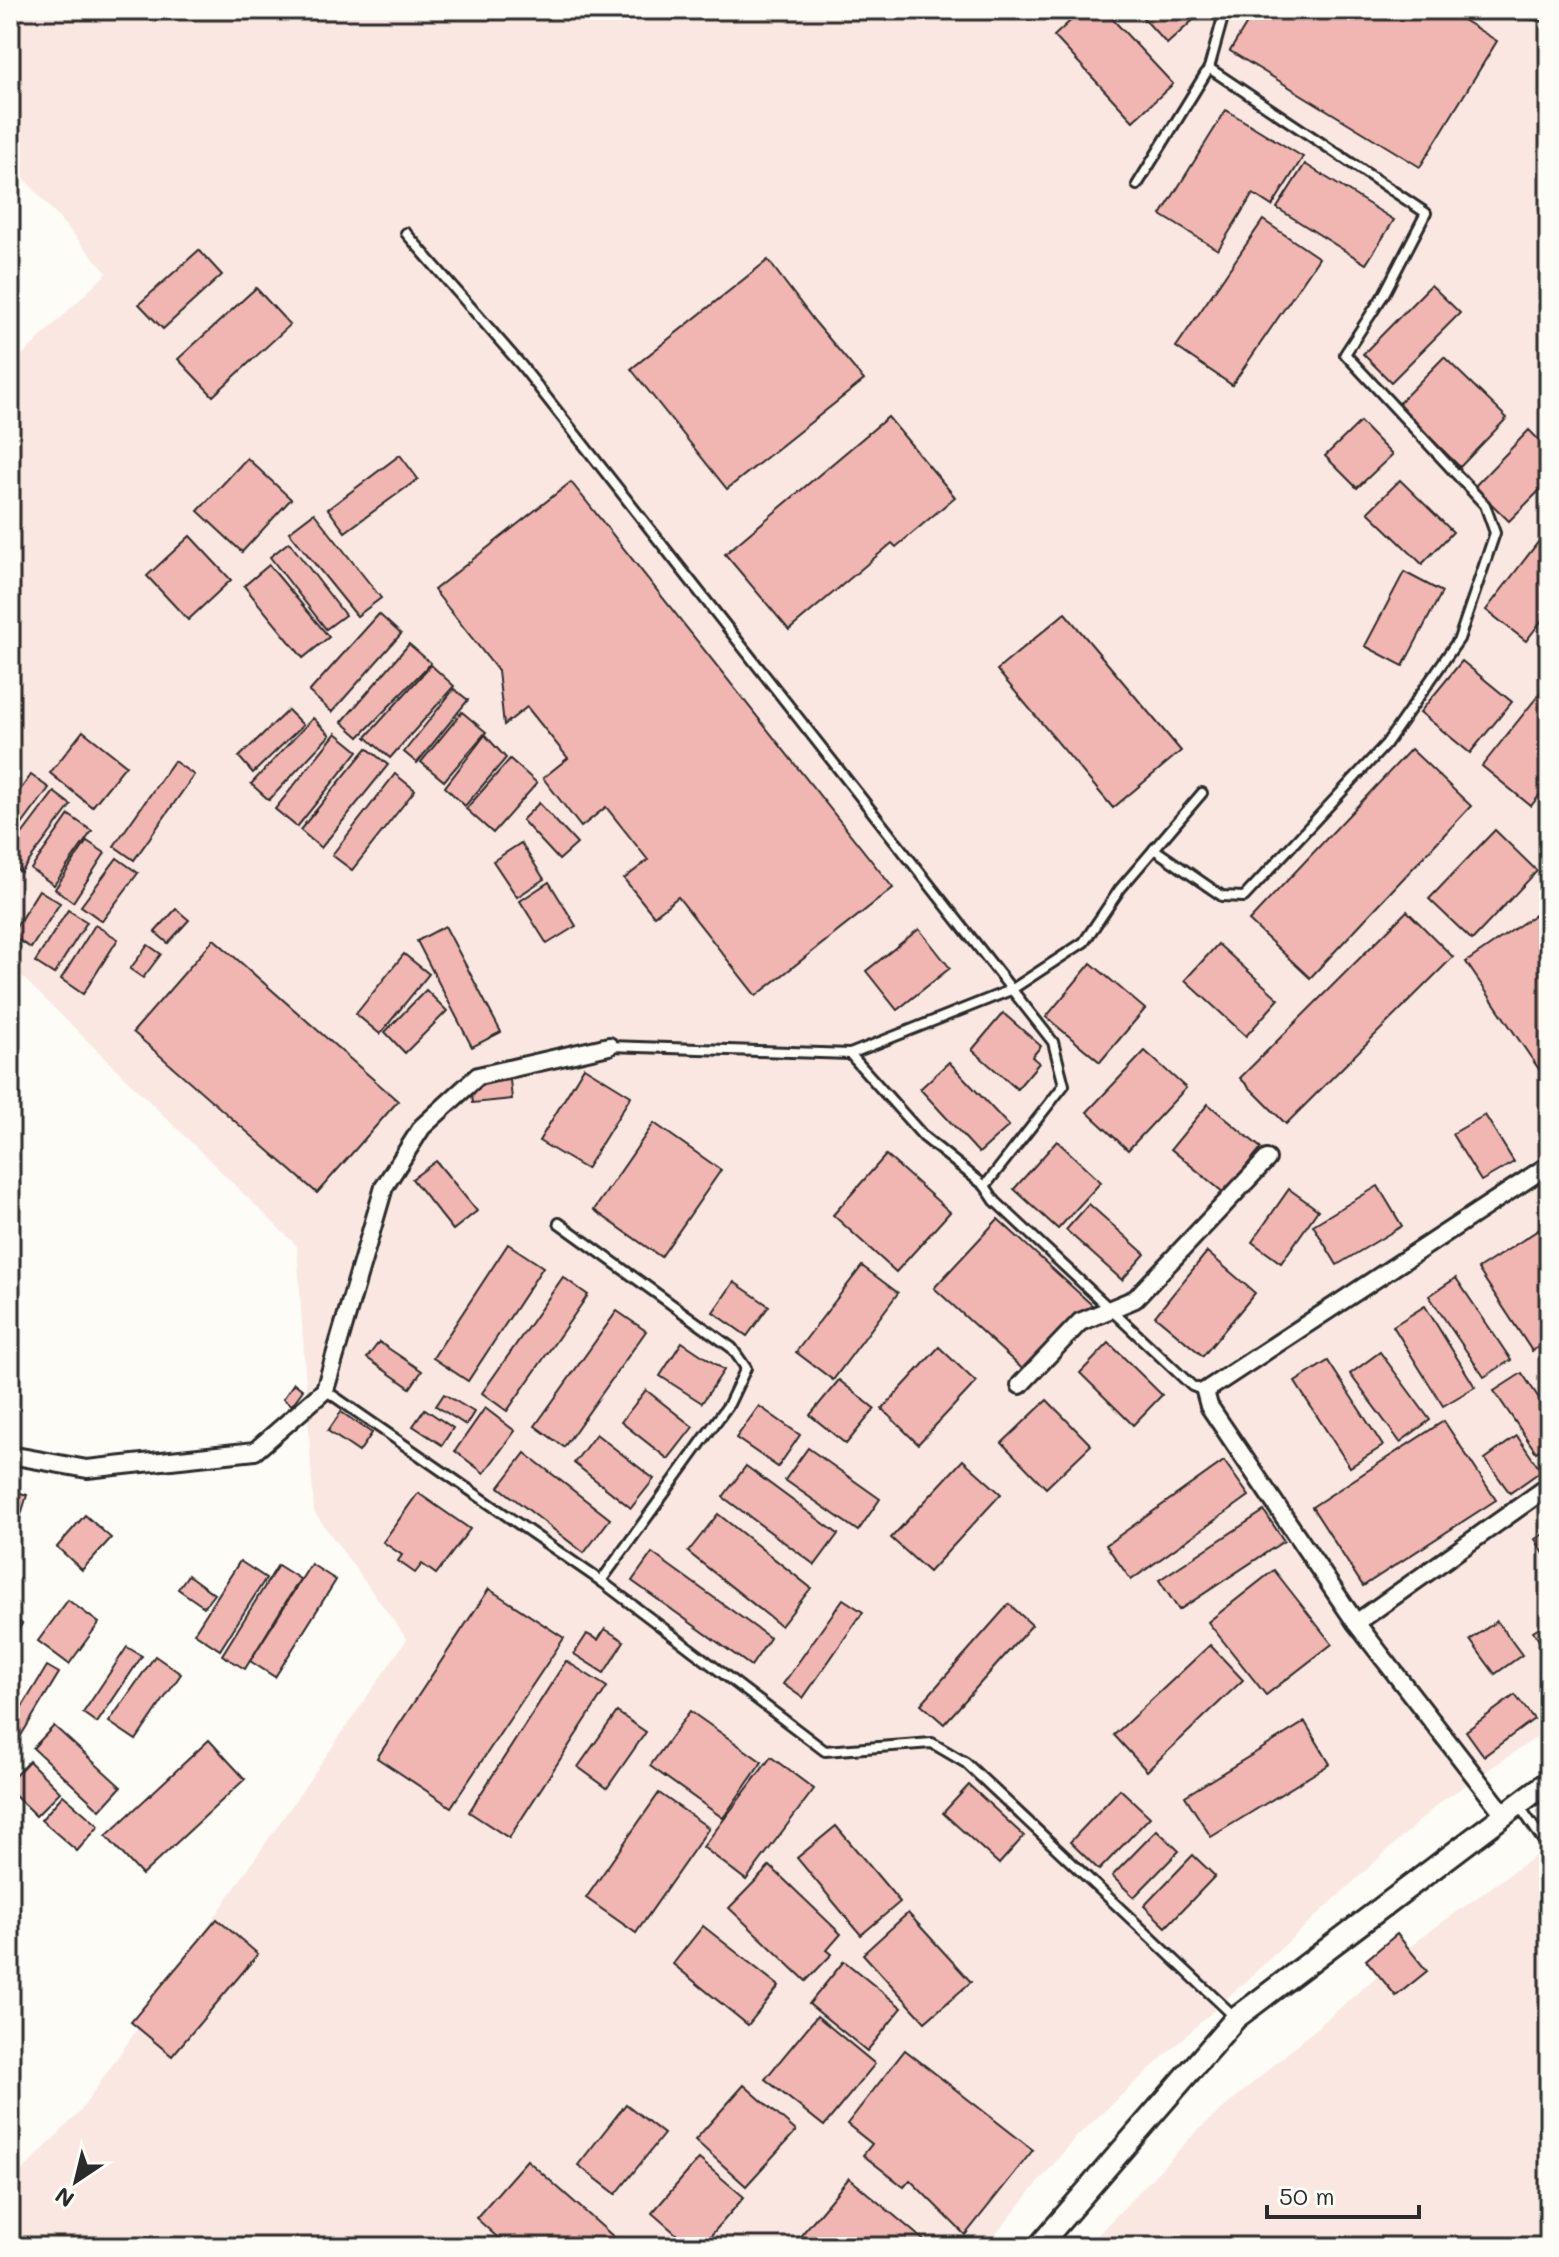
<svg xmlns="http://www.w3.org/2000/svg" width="1559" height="2257" viewBox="0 0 1559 2257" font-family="Mali,sans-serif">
  <rect width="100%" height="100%" fill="#fdfcf7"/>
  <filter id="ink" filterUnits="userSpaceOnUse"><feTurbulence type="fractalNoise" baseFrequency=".0125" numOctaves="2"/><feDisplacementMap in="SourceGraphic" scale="16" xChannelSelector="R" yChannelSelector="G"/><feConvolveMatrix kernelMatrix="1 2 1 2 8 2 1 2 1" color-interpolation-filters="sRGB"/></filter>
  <g filter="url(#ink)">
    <g fill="#fae7e2">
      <path d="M10,10H1549V1729L1439,1803L1076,2137L985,2247H10V2193L21,2172L79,2113L407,1639L314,1512L297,1246L10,965V367L107,273L10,162Z"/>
      <path d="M1549,1846V2247H1086L1197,2131L1426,1934Z"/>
    </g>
    <g fill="#f2b6b2" stroke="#2b2b2b" stroke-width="2">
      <path d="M1082,10H1104L1173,84L1133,121L1054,36Z"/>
      <path d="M1136,10H1200L1202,12L1167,44Z"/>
      <path d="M1255,10H1447L1497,41L1420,167L1230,51Z"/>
      <path d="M1226,110L1303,157L1272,206L1253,194L1218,250L1161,215Z"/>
      <path d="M1305,164L1394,220L1366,264L1277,208Z"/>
      <path d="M1263,220L1319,258L1232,385L1176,347Z"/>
      <path d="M199,250L222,275L163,329L139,304Z"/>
      <path d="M768,260L815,322L864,380L727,489L631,369Z"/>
      <path d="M1431,285L1460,313L1391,382L1363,354Z"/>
      <path d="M256,288L290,325L213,396L178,359Z"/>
      <path d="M1444,357L1507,418L1460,467L1397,405Z"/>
      <path d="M888,417L955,497L896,547L892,543L789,630L725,554Z"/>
      <path d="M1360,422L1392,455L1357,488L1325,456Z"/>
      <path d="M1529,430L1549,450V481L1509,521L1474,487Z"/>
      <path d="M400,455L418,479L345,532L328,509Z"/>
      <path d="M247,458L291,499L242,552L198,511Z"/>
      <path d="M1400,480L1453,532L1422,564L1368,512Z"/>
      <path d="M571,482L893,888L756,996L678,897L654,916L624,879L648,860L606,807L581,827L543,778L568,758L527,707L504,725L498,671L434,590Z"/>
      <path d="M314,513L381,598L357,616L289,532Z"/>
      <path d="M1549,528V611L1526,641L1486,610Z"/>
      <path d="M190,536L231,580L188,620L147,576Z"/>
      <path d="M289,542L345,615L326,629L270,557Z"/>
      <path d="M269,565L329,637L303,658L244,586Z"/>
      <path d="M1404,572L1442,592L1403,666L1365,646Z"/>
      <path d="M1065,613L1181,751L1113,808L997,670Z"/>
      <path d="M379,614L401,634L332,712L309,692Z"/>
      <path d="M409,644L431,663L359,737L342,722Z"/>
      <path d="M1462,661L1512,702L1470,753L1420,712Z"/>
      <path d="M431,665L454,686L390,758L366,737Z"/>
      <path d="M1549,682V783L1531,806L1482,766Z"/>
      <path d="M454,689L468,700L417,763L404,752Z"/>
      <path d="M288,710L303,725L253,773L239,757Z"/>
      <path d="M462,712L486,732L444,781L421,762Z"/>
      <path d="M313,718L330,735L269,800L251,784Z"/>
      <path d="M83,731L126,765L92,807L50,773Z"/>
      <path d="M336,733L358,751L297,827L275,809Z"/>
      <path d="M485,735L506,758L465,806L445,787Z"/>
      <path d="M367,748L388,765L321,848L300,830Z"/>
      <path d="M1411,749L1471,806L1310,978L1249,921Z"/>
      <path d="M510,759L537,783L493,833L466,809Z"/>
      <path d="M174,761L194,775L134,860L114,846Z"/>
      <path d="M395,774L415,790L352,870L332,855Z"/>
      <path d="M31,775L49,788L10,841V804Z"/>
      <path d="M54,792L71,805L21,872L10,864V850Z"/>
      <path d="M539,803L577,844L559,860L522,820Z"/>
      <path d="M69,815L92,831L54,885L31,869Z"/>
      <path d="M1495,830L1537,871L1472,940L1429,899Z"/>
      <path d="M1549,830V851L1539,836Z"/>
      <path d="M87,841L105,853L73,902L55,889Z"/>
      <path d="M521,843L544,879L517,897L493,861Z"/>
      <path d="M117,858L138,873L102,921L81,906Z"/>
      <path d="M549,882L576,926L547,944L520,901Z"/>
      <path d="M39,890L60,903L31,948L11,935Z"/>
      <path d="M1549,905V1084L1466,962Z"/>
      <path d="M176,909L189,920L168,943L155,932Z"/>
      <path d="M68,910L87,922L54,974L35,962Z"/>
      <path d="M1407,911L1453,957L1286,1124L1240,1078Z"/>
      <path d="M95,925L118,939L83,994L61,979Z"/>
      <path d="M445,926L501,1032L472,1047L417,941Z"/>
      <path d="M919,929L950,968L897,1010L866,971Z"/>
      <path d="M214,939L398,1101L317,1193L133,1032Z"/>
      <path d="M1218,944L1279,999L1246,1036L1185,980Z"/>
      <path d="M148,945L161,954L143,978L130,969Z"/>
      <path d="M404,954L429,974L380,1034L356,1014Z"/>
      <path d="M1091,963L1145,1009L1100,1062L1046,1017Z"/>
      <path d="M426,990L447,1011L405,1053L385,1032Z"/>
      <path d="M1003,1013L1041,1046L1032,1057L1039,1063L1017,1089L972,1050Z"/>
      <path d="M1145,1051L1186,1088L1128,1150L1087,1112Z"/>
      <path d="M949,1062L1009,1126L979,1153L920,1089Z"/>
      <path d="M584,1067L631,1096L586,1169L539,1141Z"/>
      <path d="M510,1080L512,1099L473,1103L471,1085Z"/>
      <path d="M1208,1104L1261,1148L1224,1193L1171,1149Z"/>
      <path d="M1485,1115L1514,1162L1481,1181L1452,1134Z"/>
      <path d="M654,1123L721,1170L661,1257L594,1210Z"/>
      <path d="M1057,1141L1101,1182L1058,1229L1014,1189Z"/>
      <path d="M886,1155L950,1212L896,1272L833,1215Z"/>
      <path d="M436,1161L477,1211L453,1230L412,1179Z"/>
      <path d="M1378,1186L1402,1226L1337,1265L1313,1225Z"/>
      <path d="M1289,1189L1318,1210L1281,1263L1252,1242Z"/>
      <path d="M1089,1204L1145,1254L1122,1280L1066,1230Z"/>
      <path d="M998,1219L1092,1305L1028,1374L934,1288Z"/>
      <path d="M1549,1223V1340L1532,1351L1478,1269Z"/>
      <path d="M508,1244L543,1267L468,1381L433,1358Z"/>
      <path d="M1207,1252L1255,1293L1203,1356L1155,1316Z"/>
      <path d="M862,1266L898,1293L833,1380L796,1352Z"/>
      <path d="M563,1277L588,1295L507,1411L482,1393Z"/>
      <path d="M1456,1278L1511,1360L1484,1377L1429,1296Z"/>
      <path d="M734,1282L769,1306L747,1336L713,1312Z"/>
      <path d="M1425,1306L1475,1387L1443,1406L1393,1326Z"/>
      <path d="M617,1311L646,1331L564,1447L535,1426Z"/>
      <path d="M379,1342L422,1371L410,1388L367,1358Z"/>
      <path d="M682,1342L724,1370L702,1403L660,1376Z"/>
      <path d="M1109,1343L1162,1395L1133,1425L1080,1373Z"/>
      <path d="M939,1347L976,1382L918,1444L882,1409Z"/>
      <path d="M1380,1352L1430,1420L1400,1442L1350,1374Z"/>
      <path d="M1549,1358V1375L1541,1363Z"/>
      <path d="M1328,1361L1383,1446L1350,1467L1295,1382Z"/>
      <path d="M1522,1373L1549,1413V1443L1536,1452L1494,1391Z"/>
      <path d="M839,1380L875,1409L846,1444L810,1415Z"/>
      <path d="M294,1383L303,1390L292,1405L283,1399Z"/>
      <path d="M646,1390L693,1427L668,1459L621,1422Z"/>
      <path d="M444,1394L474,1412L466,1425L436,1406Z"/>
      <path d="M1047,1400L1091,1445L1046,1488L1002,1443Z"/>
      <path d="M759,1406L800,1435L778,1467L736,1438Z"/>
      <path d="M485,1408L515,1431L484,1473L455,1451Z"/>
      <path d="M425,1409L453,1428L442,1445L413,1426Z"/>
      <path d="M341,1412L372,1433L359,1452L328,1431Z"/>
      <path d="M1444,1421L1496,1500L1363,1586L1312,1507Z"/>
      <path d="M596,1434L654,1479L631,1508L574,1463Z"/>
      <path d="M1517,1436L1541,1471L1510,1493L1485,1459Z"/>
      <path d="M808,1448L880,1499L858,1531L785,1480Z"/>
      <path d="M525,1453L610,1519L584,1553L499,1487Z"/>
      <path d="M963,1460L1001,1494L929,1572L891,1538Z"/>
      <path d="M1224,1461L1249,1496L1131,1580L1106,1545Z"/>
      <path d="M746,1466L838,1534L815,1565L723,1497Z"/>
      <path d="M10,1490L27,1495L11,1548H10Z"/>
      <path d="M418,1493L470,1529L436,1574L422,1564L415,1573L398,1561L402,1555L383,1542Z"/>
      <path d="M1264,1511L1284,1541L1179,1610L1159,1580Z"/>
      <path d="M718,1514L811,1588L781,1626L688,1552Z"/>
      <path d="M85,1515L111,1538L82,1570L57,1547Z"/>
      <path d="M1549,1531V1562L1535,1539Z"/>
      <path d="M652,1553L770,1638L751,1666L632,1581Z"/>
      <path d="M240,1561L266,1578L220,1650L194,1633Z"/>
      <path d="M311,1564L336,1580L275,1677L250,1661Z"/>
      <path d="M278,1565L300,1579L245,1669L222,1655Z"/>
      <path d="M1274,1570L1332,1644L1266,1695L1208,1622Z"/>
      <path d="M188,1575L214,1594L204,1607L178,1589Z"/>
      <path d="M489,1589L564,1638L451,1807L377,1758Z"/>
      <path d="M843,1599L863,1612L803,1698L783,1684Z"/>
      <path d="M68,1600L99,1623L69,1664L38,1641Z"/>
      <path d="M1009,1604L1032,1625L944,1724L921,1704Z"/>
      <path d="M10,1615L22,1624L10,1642Z"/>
      <path d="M1497,1621L1522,1655L1495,1674L1470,1640Z"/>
      <path d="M1549,1621V1656L1533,1631Z"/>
      <path d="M605,1629L624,1641L604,1673L574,1654L587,1634L598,1640Z"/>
      <path d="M1210,1645L1243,1680L1147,1771L1114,1735Z"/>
      <path d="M127,1647L142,1656L97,1723L83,1713Z"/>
      <path d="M155,1656L181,1674L136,1740L109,1722Z"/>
      <path d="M566,1661L607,1687L509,1838L469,1812Z"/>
      <path d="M47,1666L59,1673L14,1747L10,1744V1727Z"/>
      <path d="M1515,1695L1534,1719L1484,1756L1466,1731Z"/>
      <path d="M690,1711L762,1762L723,1818L650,1766Z"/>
      <path d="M617,1712L646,1732L607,1788L578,1767Z"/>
      <path d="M1305,1722L1330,1764L1211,1837L1185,1796Z"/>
      <path d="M54,1726L121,1787L100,1810L33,1748Z"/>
      <path d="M209,1740L245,1779L142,1875L106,1836Z"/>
      <path d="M771,1757L814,1789L746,1880L703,1847Z"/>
      <path d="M29,1761L60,1792L36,1816L10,1791V1781Z"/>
      <path d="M969,1785L1024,1836L999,1864L943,1813Z"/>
      <path d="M1120,1789L1150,1817L1099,1870L1070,1842Z"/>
      <path d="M659,1793L709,1828L636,1933L586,1898Z"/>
      <path d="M63,1795L99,1826L77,1851L41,1820Z"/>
      <path d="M836,1826L900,1902L861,1935L797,1858Z"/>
      <path d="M1157,1830L1179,1851L1134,1897L1112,1876Z"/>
      <path d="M1193,1855L1215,1876L1166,1927L1144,1906Z"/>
      <path d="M770,1866L841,1934L827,1950L832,1954L806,1981L729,1908Z"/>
      <path d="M908,1913L971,1982L925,2022L863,1954Z"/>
      <path d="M217,1919L258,1954L172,2056L131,2022Z"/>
      <path d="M703,1926L779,1986L748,2025L673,1964Z"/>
      <path d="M1397,1934L1427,1971L1396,1996L1366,1960Z"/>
      <path d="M844,1961L902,2008L867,2051L809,2004Z"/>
      <path d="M817,2016L875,2064L824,2126L765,2079Z"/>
      <path d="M905,2050L1033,2150L965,2235L910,2180L904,2187L863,2155L872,2144L847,2124Z"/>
      <path d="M744,2085L796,2131L746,2186L695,2140Z"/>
      <path d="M626,2104L664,2134L616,2194L578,2165Z"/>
      <path d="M699,2159L744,2197L701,2247H691L652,2213Z"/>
      <path d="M527,2160L597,2222L625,2247H508L476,2218Z"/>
      <path d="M849,2178L932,2247L792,2246Z"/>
    </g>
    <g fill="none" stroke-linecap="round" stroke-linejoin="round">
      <defs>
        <g id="service">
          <path d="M1515,10L1549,17"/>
          <path d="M1137,185L1209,68L1225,10"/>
          <path d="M406,233L521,365L1053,1042L1064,1085L985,1186"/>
          <path d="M1154,849L1222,896L1244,897L1386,744L1459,639L1495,533L1485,505L1345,354L1384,294L1426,213L1209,68"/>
          <path d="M609,1046L850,1054L1011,990L1084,942L1120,889L1202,793"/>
          <path d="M850,1054L924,1137L985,1186L995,1201L1192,1386L1205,1391"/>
          <path d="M559,1223L732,1348L746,1368L729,1404L601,1581"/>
          <path d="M325,1390L601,1581L825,1751L932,1743L966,1763L1236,2018"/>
          <path d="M1518,1804L1549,1849"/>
        </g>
        <g id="minor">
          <path d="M1020,1385L1080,1322L1135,1299L1267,1159"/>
          <path d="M10,1455L87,1469L255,1451L325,1390L384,1187L422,1127L478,1076L609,1046"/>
          <path d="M1356,1623L1549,1486"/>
          <path d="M1504,1814L1356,1623L1209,1406L1205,1391L1549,1165"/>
        </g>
        <path id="tertiary" d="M1038,2247L1236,2018L1549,1781"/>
      </defs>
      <use href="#service" stroke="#2b2b2b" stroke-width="14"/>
      <use href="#minor" stroke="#2b2b2b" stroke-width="22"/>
      <use href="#tertiary" stroke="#2b2b2b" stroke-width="26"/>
      <use href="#service" stroke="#fdfcf7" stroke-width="8"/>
      <use href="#minor" stroke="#fdfcf7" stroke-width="16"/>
      <use href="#tertiary" stroke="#fdfcf7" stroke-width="20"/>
    </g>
  </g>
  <rect width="1559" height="2257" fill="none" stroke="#fdfcf7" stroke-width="40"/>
  <rect x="20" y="20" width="1519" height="2217" fill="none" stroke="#2b2b2b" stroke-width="3" filter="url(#ink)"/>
  <g transform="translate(76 2181) rotate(215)" stroke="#fdfcf7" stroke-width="6" paint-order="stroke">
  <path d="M0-6L14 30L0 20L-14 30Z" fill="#2b2b2b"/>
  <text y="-12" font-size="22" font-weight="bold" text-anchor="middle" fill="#2b2b2b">N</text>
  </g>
  <path d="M1267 2205v12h152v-12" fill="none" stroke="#2b2b2b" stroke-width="4"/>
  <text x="1279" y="2205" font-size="24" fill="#2b2b2b" stroke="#fdfcf7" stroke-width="6" paint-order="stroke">50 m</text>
</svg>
